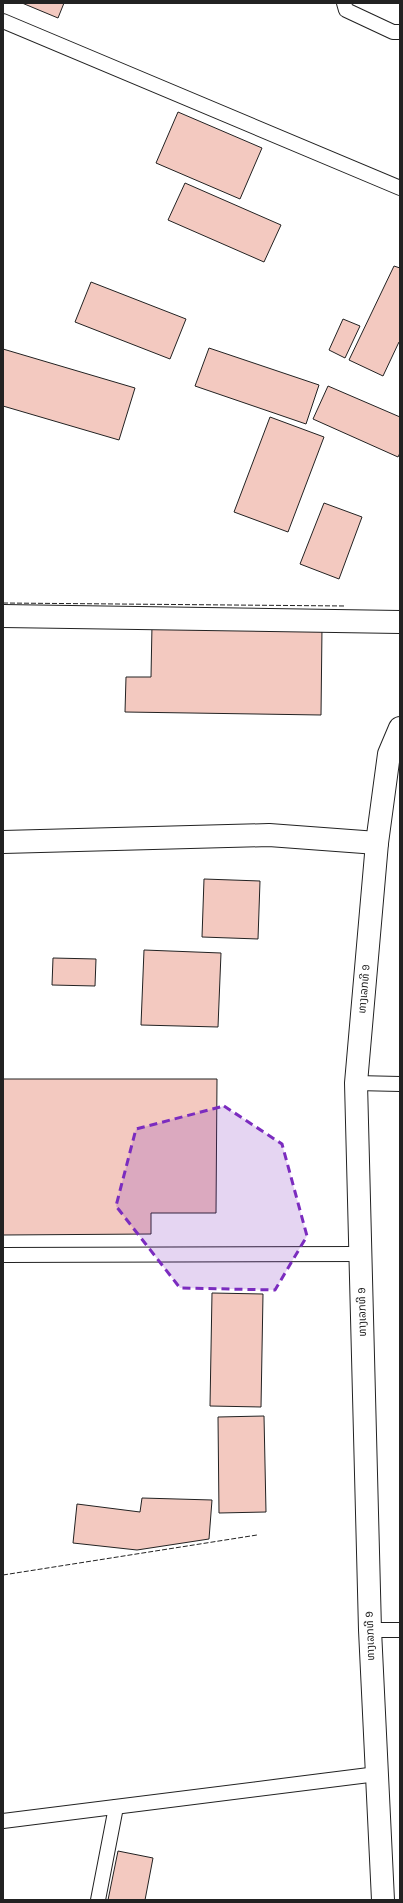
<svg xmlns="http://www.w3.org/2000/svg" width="403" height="1903" viewBox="0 0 403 1903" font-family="Karla,'Noto Sans Lao',sans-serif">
  <rect width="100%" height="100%" fill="#fff"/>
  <g fill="#f3c9c0" stroke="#222">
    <path d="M22,3H64L58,18Z"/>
    <path d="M178,112L262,148L240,199L156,163Z"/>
    <path d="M185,183L281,225L264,262L168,220Z"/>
    <path d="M394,266L400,268V343L399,342L383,376L349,360Z"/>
    <path d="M91,282L186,319L170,359L75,322Z"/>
    <path d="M343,319L360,326L345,358L329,350Z"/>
    <path d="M209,348L319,385L306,424L195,386Z"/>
    <path d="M3,349L135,388L119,440L3,406Z"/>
    <path d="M328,386L400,417V453L398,457L313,419Z"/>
    <path d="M270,417L324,437L288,532L234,512Z"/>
    <path d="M324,503L362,517L339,579L300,564Z"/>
    <path d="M152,625L322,628L321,715L125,712L126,677H151Z"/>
    <path d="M204,879L260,881L258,939L202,937Z"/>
    <path d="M144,950L221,953L218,1027L141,1025Z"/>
    <path d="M53,958L96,959L95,986L52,985Z"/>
    <path d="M3,1079H217L216,1213H151V1234L3,1235Z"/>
    <path d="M212,1293L263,1294L261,1407L210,1406Z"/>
    <path d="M264,1416L266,1512L219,1513L218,1417Z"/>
    <path d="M142,1498L212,1500L209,1539L137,1550L73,1543L77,1504L140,1512Z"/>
    <path d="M118,1851L153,1858L145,1900H108Z"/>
  </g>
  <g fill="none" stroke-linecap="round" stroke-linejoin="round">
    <defs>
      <g id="lane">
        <path d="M344,3L346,10L393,32H400"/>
        <path d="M3,21L400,188"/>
        <path d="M356,1083L400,1084"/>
        <path d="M3,1255L360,1254"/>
        <path d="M370,1630H400"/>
        <path d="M3,1821L377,1774"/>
        <path d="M98,1900L116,1807"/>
      </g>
      <g id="street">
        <path d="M3,616L400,622"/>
        <path d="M3,842L269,835L377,843"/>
      </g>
      <path id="primary" d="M383,1900L370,1630L356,1083L377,843L389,754L400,728"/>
    </defs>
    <use href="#lane" stroke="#222" stroke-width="16"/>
    <use href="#street" stroke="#222" stroke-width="24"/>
    <use href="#primary" stroke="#222" stroke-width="24"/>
    <use href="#lane" stroke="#fff" stroke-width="14"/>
    <use href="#street" stroke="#fff" stroke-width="22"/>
    <use href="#primary" stroke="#fff" stroke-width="22"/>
    <g stroke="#222" stroke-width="1" stroke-dasharray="5 2" stroke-linecap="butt">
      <path d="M3,603L346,606"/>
      <path d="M3,1575L257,1535"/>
    </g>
  </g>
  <path fill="#7b2cbf" fill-opacity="0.2" stroke="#7b2cbf" stroke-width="3" stroke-dasharray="8 5" stroke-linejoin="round" d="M224,1106L282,1144L307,1236L275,1290L180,1288L116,1206L136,1129Z"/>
  <g text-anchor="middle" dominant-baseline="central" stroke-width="3" stroke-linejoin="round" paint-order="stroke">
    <g font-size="11" fill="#222" stroke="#fff">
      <text transform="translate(364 989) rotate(-85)">ທາງເລກທີ 9</text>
      <text transform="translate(362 1312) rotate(-91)">ທາງເລກທີ 9</text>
      <text transform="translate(370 1636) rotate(-92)">ທາງເລກທີ 9</text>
    </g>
  </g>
  <rect width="403" height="1903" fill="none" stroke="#222222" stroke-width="8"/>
</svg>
